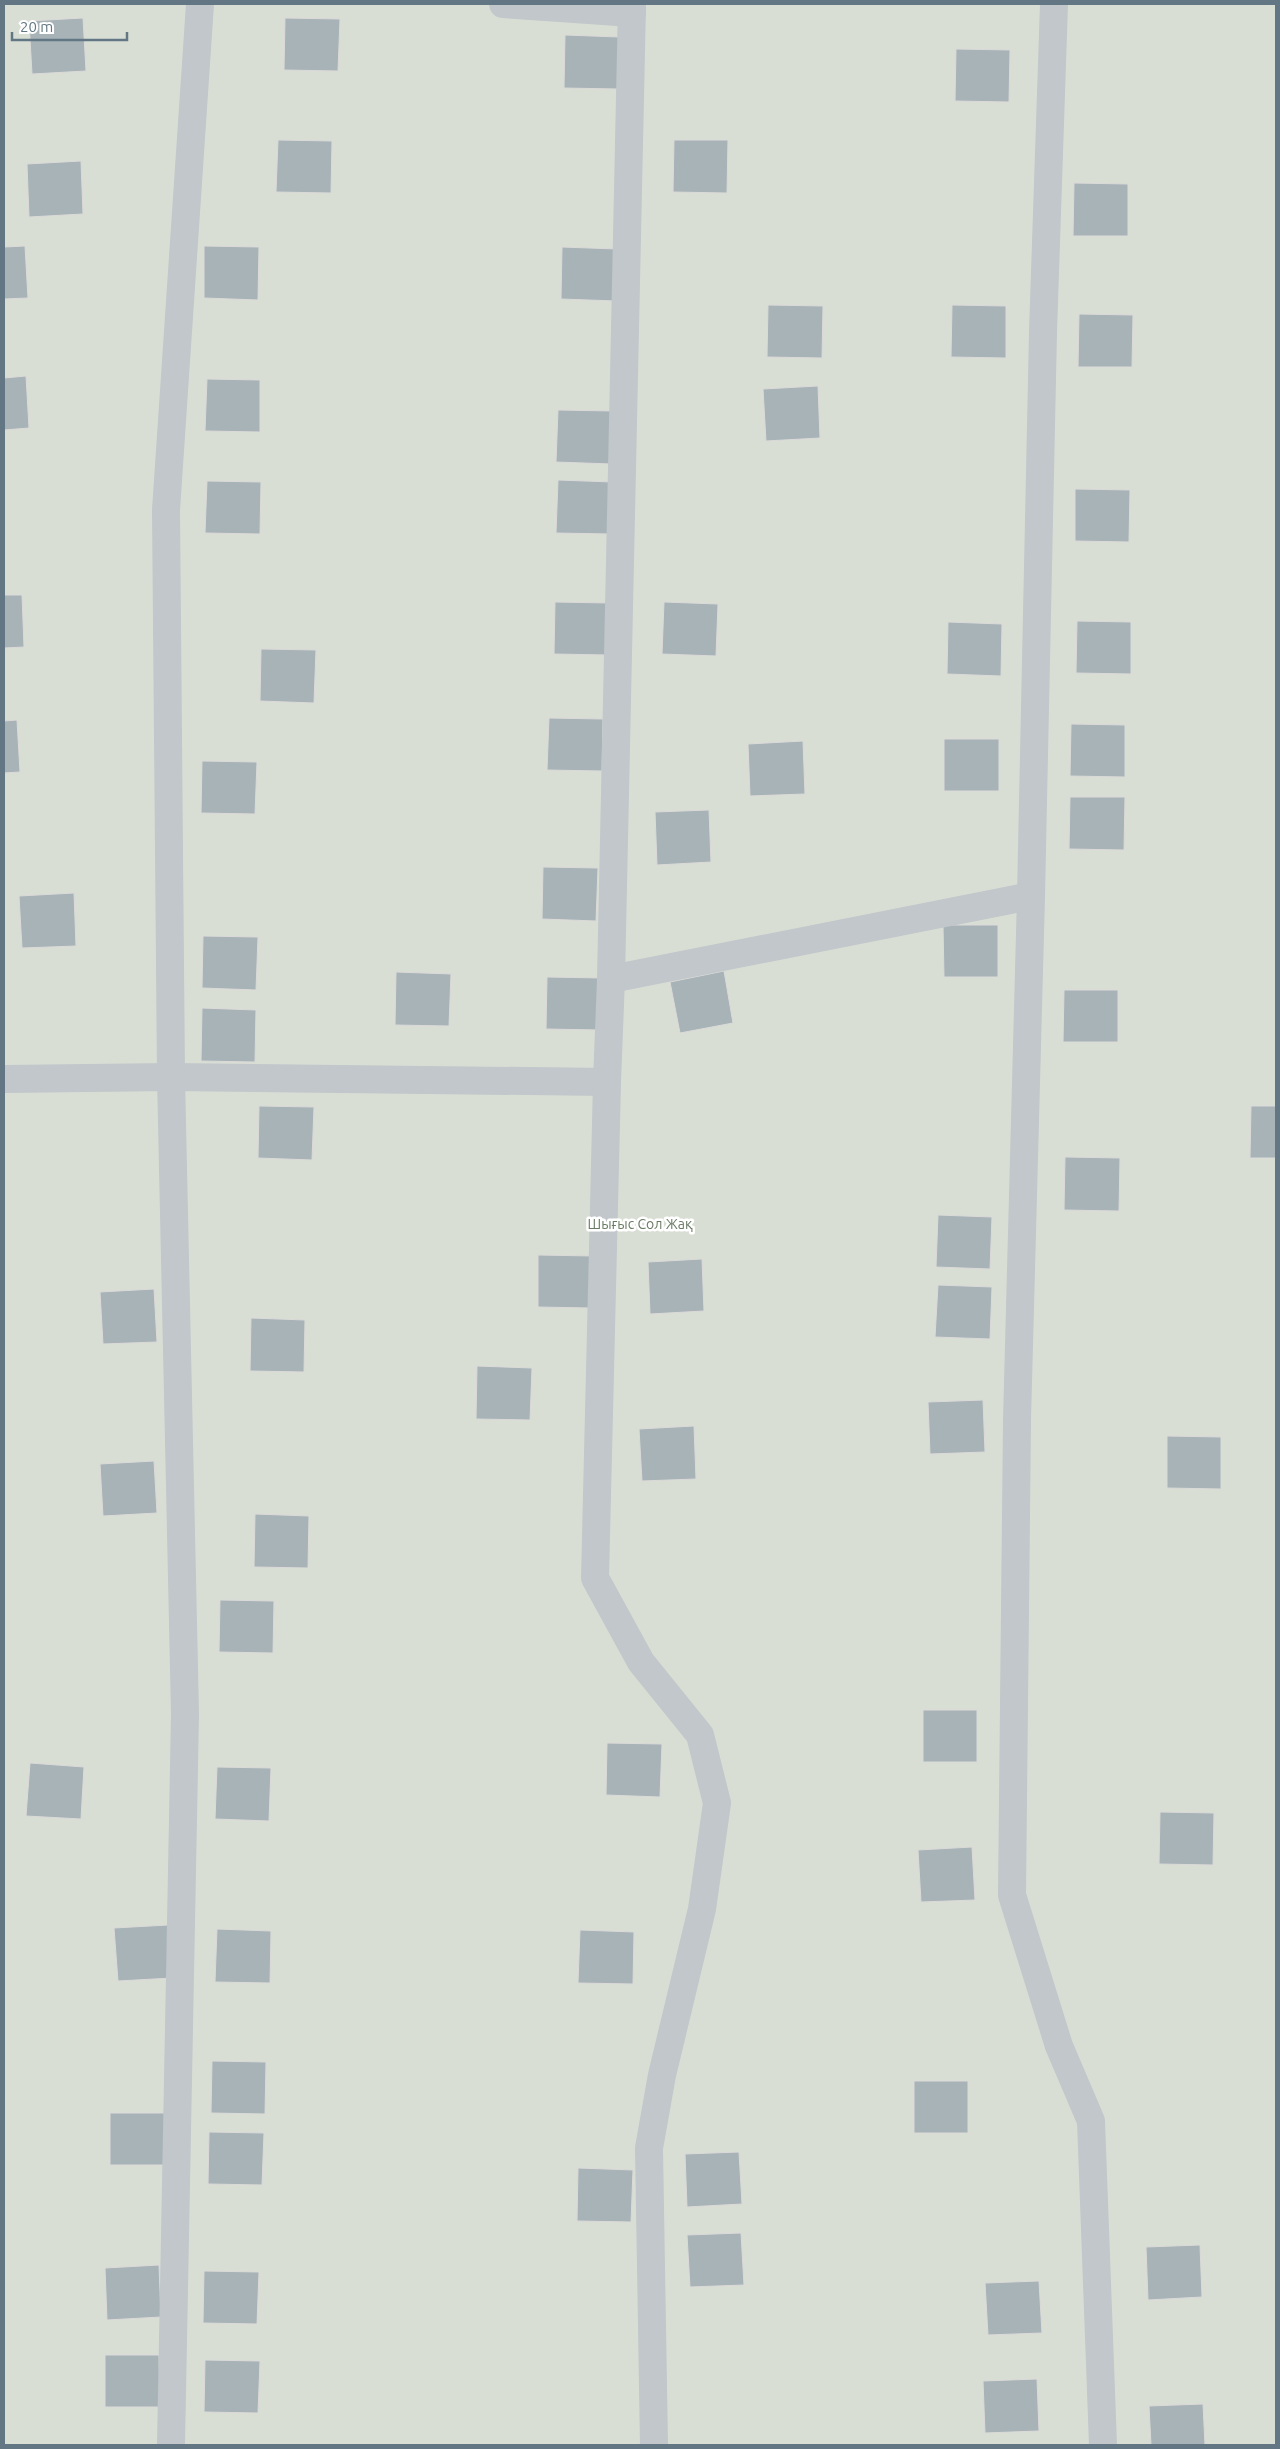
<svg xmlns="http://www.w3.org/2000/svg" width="1280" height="2449" viewBox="0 0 1280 2449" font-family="Ubuntu,sans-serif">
  <rect width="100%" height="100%" fill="#f9f9f6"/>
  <rect fill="#d9ded5" x="4" y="4" width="1272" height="2441"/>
  <g fill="#a8b3b8" stroke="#dbdad8">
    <path d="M83,18L86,71L32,74L29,21Z"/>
    <path d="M285,18L340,19L338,71L284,70Z"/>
    <path d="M565,35L619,37L618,89L564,88Z"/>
    <path d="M956,49L1010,50L1009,102L955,101Z"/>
    <path d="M278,140L332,141L331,193L276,192Z"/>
    <path d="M674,140H728L727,193L673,192Z"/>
    <path d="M81,161L83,214L29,217L27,164Z"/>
    <path d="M1074,183L1128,184V236H1073Z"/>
    <path d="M25,246L28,298L4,299V247Z"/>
    <path d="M204,246L259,247L258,300L204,298Z"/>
    <path d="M562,247L617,249L616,301L561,299Z"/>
    <path d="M768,305L823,306L822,358L767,357Z"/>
    <path d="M952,305L1006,306V358L951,357Z"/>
    <path d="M1079,314L1133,315L1132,367H1078Z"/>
    <path d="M26,376L29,428L4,430V378Z"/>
    <path d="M207,379L260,380V432L205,431Z"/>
    <path d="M818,386L820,438L766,441L763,389Z"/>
    <path d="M558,410L612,411L611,464L556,462Z"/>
    <path d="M558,480L612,482L610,534L556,533Z"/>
    <path d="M207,481L261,482L260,534L205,533Z"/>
    <path d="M1075,489L1130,490L1129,542L1075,541Z"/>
    <path d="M4,595H22L24,647L4,648Z"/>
    <path d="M555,602L609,603L608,655L554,654Z"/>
    <path d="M664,602L718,604L716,656L662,654Z"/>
    <path d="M1077,621L1131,622V674L1076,673Z"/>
    <path d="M948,622L1002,624L1001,676L947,674Z"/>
    <path d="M261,649L316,650L314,703L260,701Z"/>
    <path d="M549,718L603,719L602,771L547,770Z"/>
    <path d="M17,720L20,772L4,773V721Z"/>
    <path d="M1071,724L1125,725V777L1070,776Z"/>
    <rect x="944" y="739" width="55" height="52"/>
    <path d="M803,741L805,794L750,796L748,744Z"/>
    <path d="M202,761L257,762L255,814L201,813Z"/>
    <path d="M1070,797H1125L1124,850L1069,849Z"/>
    <path d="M709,810L711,862L657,865L655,812Z"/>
    <path d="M543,867L598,868L596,921L542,919Z"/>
    <path d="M74,893L76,946L22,948L19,896Z"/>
    <path d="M943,925H998V977H944Z"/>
    <path d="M203,936L258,937L256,990L202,988Z"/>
    <path d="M724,971L733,1023L680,1033L670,982Z"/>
    <path d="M396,972L451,974L449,1026L395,1025Z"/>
    <path d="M547,977L601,978L600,1030L546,1029Z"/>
    <path d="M1064,990H1118V1042H1063Z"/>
    <path d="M202,1008L256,1010L255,1062L201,1061Z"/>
    <path d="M259,1106L314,1107L312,1160L258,1158Z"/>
    <path d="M1251,1106H1276V1158H1250Z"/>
    <path d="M1065,1157L1120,1158L1119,1211L1064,1210Z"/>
    <path d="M938,1215L992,1217L990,1269L936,1267Z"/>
    <path d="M538,1255L593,1256L591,1308L538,1307Z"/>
    <path d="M702,1259L704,1311L650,1314L648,1262Z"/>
    <path d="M938,1285L992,1287L990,1339L935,1337Z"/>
    <path d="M154,1289L157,1342L103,1344L100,1292Z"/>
    <path d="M251,1318L305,1320L304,1372L250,1371Z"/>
    <path d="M477,1366L532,1368L530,1420L476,1419Z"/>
    <path d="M983,1400L985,1452L930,1454L928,1402Z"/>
    <path d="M694,1426L696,1479L642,1481L639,1429Z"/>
    <path d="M1167,1436L1221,1437V1489L1167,1488Z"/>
    <path d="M154,1461L157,1513L103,1516L100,1464Z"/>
    <path d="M255,1514L309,1516L308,1568L254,1567Z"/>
    <path d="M220,1600L274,1601L273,1653L219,1652Z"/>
    <rect x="923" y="1710" width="54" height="52"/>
    <path d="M607,1743L662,1744L660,1797L606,1795Z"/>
    <path d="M30,1763L84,1767L81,1819L26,1816Z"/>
    <path d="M217,1767L271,1768L269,1821L215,1819Z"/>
    <path d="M1160,1812L1214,1813L1213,1865L1159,1864Z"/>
    <path d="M972,1847L975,1900L921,1902L918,1850Z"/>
    <path d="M168,1925L172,1978L118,1981L114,1928Z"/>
    <path d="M217,1929L271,1931L270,1983L215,1982Z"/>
    <path d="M580,1930L634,1932L633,1984L578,1983Z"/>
    <path d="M212,2061L266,2062L265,2114L211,2113Z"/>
    <rect x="914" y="2081" width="54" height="52"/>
    <path d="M110,2113H165L164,2165H110Z"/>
    <path d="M209,2132L264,2133L262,2185L208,2184Z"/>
    <path d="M739,2152L742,2204L687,2207L685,2154Z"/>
    <path d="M578,2168L633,2170L631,2222L577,2221Z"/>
    <path d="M741,2233L744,2285L690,2287L687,2235Z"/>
    <path d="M1200,2245L1202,2297L1148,2300L1146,2247Z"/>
    <path d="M159,2265L161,2317L107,2320L105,2268Z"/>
    <path d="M204,2271L259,2272L257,2324L203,2323Z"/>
    <path d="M1039,2281L1042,2333L988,2335L985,2283Z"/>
    <path d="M105,2355H159L160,2407H105Z"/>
    <path d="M205,2360L260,2361L258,2413L204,2412Z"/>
    <path d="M1037,2379L1039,2431L985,2433L983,2381Z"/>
    <path d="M1203,2404L1205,2445H1151L1149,2406Z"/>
  </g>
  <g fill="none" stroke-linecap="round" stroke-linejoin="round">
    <g stroke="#c1c7ca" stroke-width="28">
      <path d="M503,4L632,13"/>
      <path d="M1054,4L1043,332L1031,896L1017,1420L1012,1895L1059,2046L1091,2121L1103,2445"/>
      <path d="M611,979L1031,896"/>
      <path d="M4,1079L171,1077L607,1082L611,979L632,4"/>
      <path d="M607,1082L595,1578L641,1662L700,1735L717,1803L702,1909L662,2075L649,2148L654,2445"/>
      <path d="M171,2445L185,1714L171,1077L166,510L200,4"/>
    </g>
  </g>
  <g text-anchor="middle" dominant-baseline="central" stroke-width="5" stroke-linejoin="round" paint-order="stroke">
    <g font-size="14" fill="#687a62" stroke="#fff">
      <text x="640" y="1224">Шығыс Сол Жақ</text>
    </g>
  </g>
  <rect width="1280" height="2449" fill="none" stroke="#627783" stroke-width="10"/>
  <path d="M12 32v8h115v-8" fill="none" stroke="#627783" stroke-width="2.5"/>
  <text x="20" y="32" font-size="15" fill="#627783" stroke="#ffffff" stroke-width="4" paint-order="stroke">20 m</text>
</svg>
